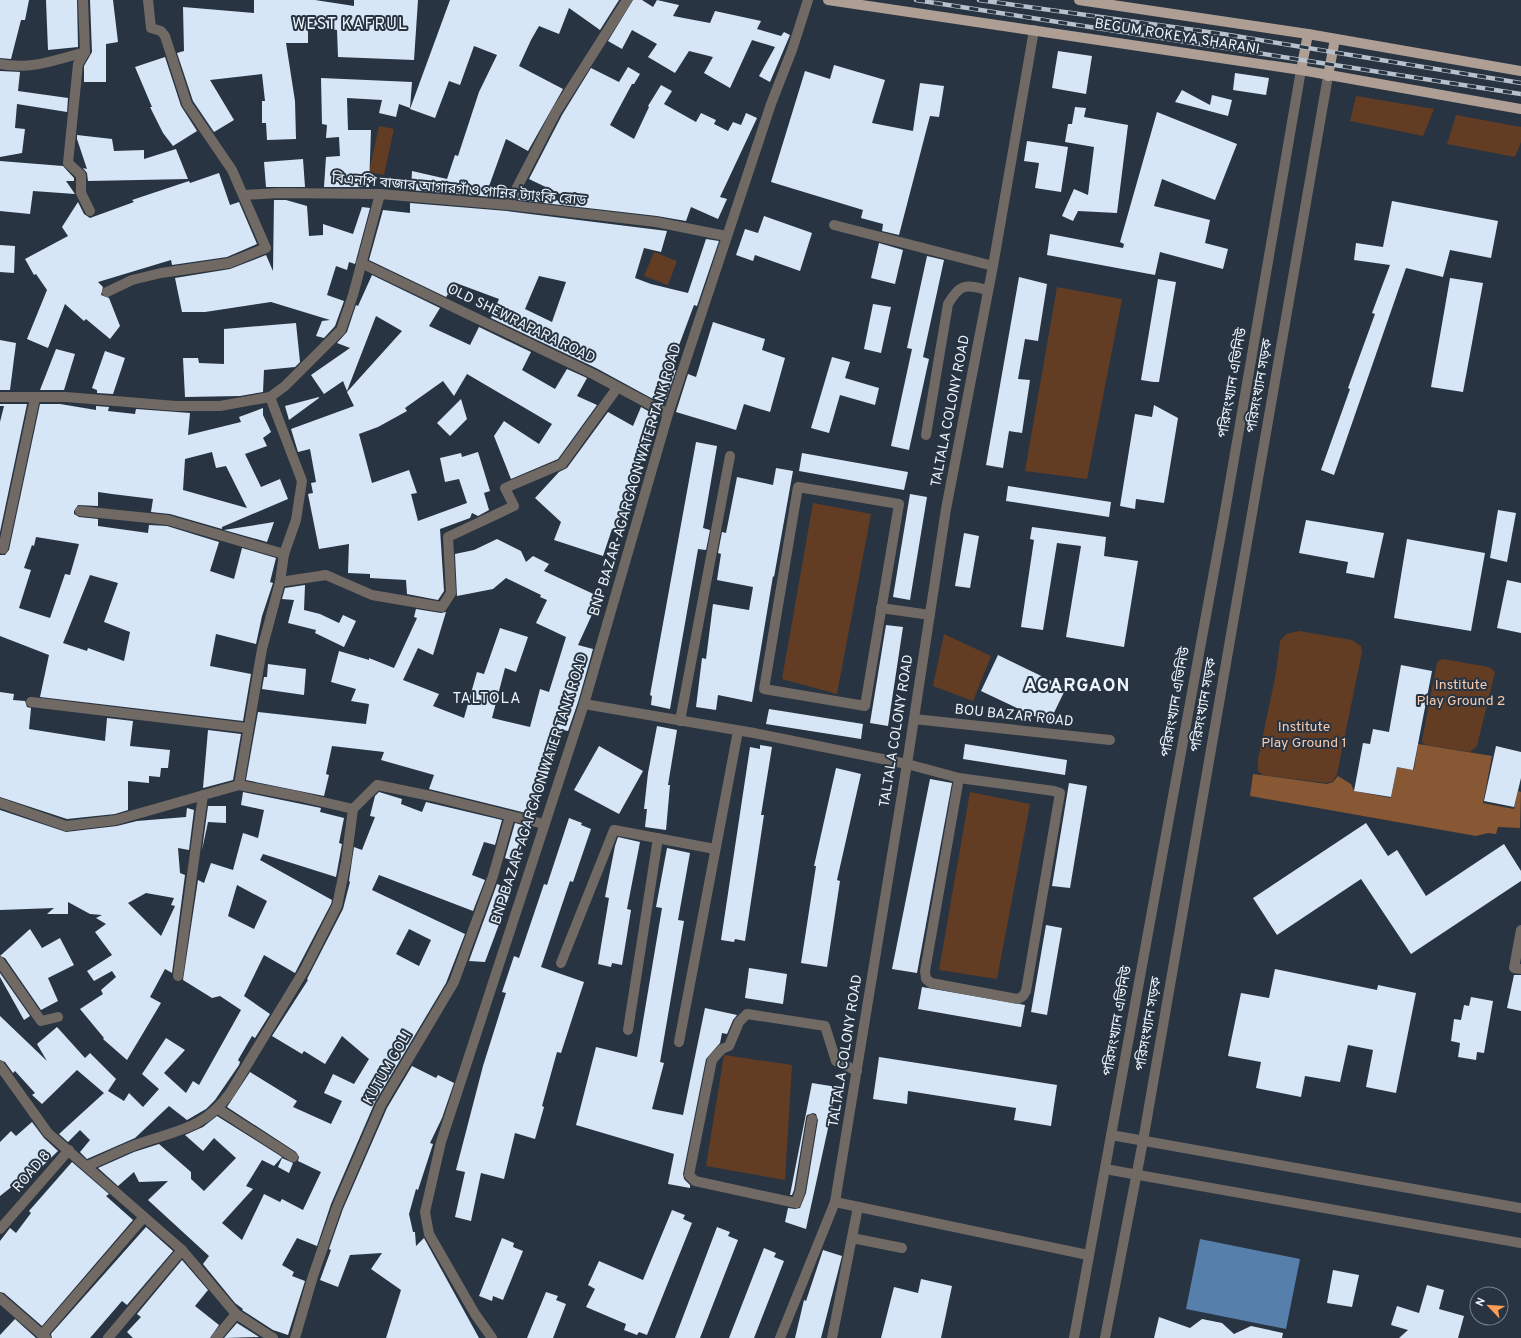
<svg xmlns="http://www.w3.org/2000/svg" width="1521" height="1338" viewBox="0 0 1521 1338" font-family="Overpass,'Noto Sans Bengali',sans-serif">
  <rect width="100%" height="100%" fill="#283441"/>
  <g fill="#623d23">
    <path d="M1356,96L1434,109L1423,136L1350,121Z"/>
    <path d="M1456,115L1521,127V142L1515,157L1447,144Z"/>
    <path d="M379,126L394,129L384,175L369,172Z"/>
    <path d="M654,252L677,261L668,285L644,276Z"/>
    <path d="M1057,287L1122,299L1087,479L1025,471Z"/>
    <path d="M813,503L871,514L837,694L782,679Z"/>
    <path d="M1299,631L1352,640L1361,646L1362,652L1337,774L1333,781L1327,783L1263,775L1258,771V759L1276,673L1280,641L1286,634Z"/>
    <path d="M944,634L991,656L973,701L933,686Z"/>
    <path d="M1443,659L1489,667L1495,672L1477,746L1470,752L1426,745L1423,743L1422,740L1437,663L1439,660Z"/>
    <path d="M970,792L1030,804L997,979L939,970Z"/>
    <path d="M724,1055L792,1065L785,1180L706,1166Z"/>
  </g>
  <path fill="#885733" d="M1418,744L1492,756L1483,803L1514,809L1518,791L1521,792L1520,828L1498,827L1496,834L1488,833L1476,836L1250,796L1253,774L1327,784L1333,782L1338,776L1351,784L1354,791L1391,798L1397,767L1414,770Z"/>
  <path fill="#567fab" d="M1200,1239L1300,1259L1286,1329L1186,1309Z"/>
  <g fill="#d7e6f7" fill-rule="evenodd">
    <path d="M0,0H29L25,20H21L11,59L0,58Z"/>
    <path d="M46,0H77L78,47L48,50Z"/>
    <path d="M90,0H113L118,42L106,44V82H84V66L92,52Z"/>
    <path d="M254,0H315L354,6V0H418L414,60L338,57L337,30L308,25V43H286L295,101L296,139L267,140L266,123H262V101H265L262,74L210,80L234,120L214,132L193,101L177,53L184,51L183,7L254,13Z"/>
    <path d="M450,0H619L600,30L569,8L559,34L539,26L531,40L519,66L563,89L528,151L506,139L488,189L498,191V194L506,195L504,198L411,190L412,171L447,179L455,155L458,156L479,92L497,55L474,46L460,85L449,81L435,118L410,109Z"/>
    <path d="M633,0H642L653,7L657,0L679,5L673,16L710,23L715,11L761,21L757,29L781,36L784,32L790,35L770,82L759,76L775,47L752,40L730,88L704,73L713,57L689,51L675,73L648,57L657,44L632,30L622,49L608,41Z"/>
    <path d="M1058,51L1092,56L1086,94L1052,88Z"/>
    <path d="M165,57L181,106L197,131L173,146L163,133L150,107H152L135,67Z"/>
    <path d="M834,65L885,80L872,123L913,131L920,83L944,86L939,117L930,116L899,235L882,231L883,224L861,218L863,210L771,182L805,71L830,79Z"/>
    <path d="M628,67L640,74L634,84H632L610,125L634,139L649,107L648,106L661,85L672,91L664,104L696,122L701,113L716,120L714,124L728,131L733,122L741,125L746,113L757,118L720,197L727,199L718,219L691,207L686,221L657,216L518,200L520,196L579,203L529,179L562,115L591,68L619,82Z"/>
    <path d="M0,71L20,72L18,91L68,98L67,112L17,104L15,128L25,129L22,153L0,157Z"/>
    <path d="M1235,73L1269,78L1266,95L1233,90Z"/>
    <path d="M321,78L412,82L410,108L399,104L396,117L379,113L382,100L347,98L348,130H371L369,187H324L326,157L340,156L339,137L326,138L327,125L322,124Z"/>
    <path d="M1182,90L1210,105L1212,95L1232,100L1228,116L1175,102Z"/>
    <path d="M1075,107L1086,108L1084,117L1128,125L1117,213L1078,211L1073,221L1062,216L1074,189L1088,195L1094,147L1065,142L1068,124H1072Z"/>
    <path d="M1157,112L1237,144L1215,200L1162,179L1154,206L1210,220L1205,243L1228,249L1223,269L1160,252L1155,275L1047,255L1050,234L1123,248L1124,244L1120,242Z"/>
    <path d="M77,135L112,139L114,151L144,150V159L176,149L188,179L88,181L87,173L83,168L87,169L77,139Z"/>
    <path d="M1027,141L1068,147L1061,192L1035,188L1039,163L1024,161Z"/>
    <path d="M303,159L305,187H266L264,162Z"/>
    <path d="M0,161L63,166L74,178V181H66L75,194L33,191L30,214L0,211Z"/>
    <path d="M219,173L230,205L239,202L257,244L227,257L172,265L171,260L98,282L103,287L101,295L109,298L120,326L110,339L86,319L84,321L65,304L48,348L27,339L47,290L36,274L34,275L25,259L68,236L62,227L78,202L84,214L90,218L134,202L132,200L189,181L190,183Z"/>
    <path d="M274,200H286L307,206L309,236L323,235V224L353,234L362,207L370,208L355,264L349,262L347,270L336,266L327,295L344,301L335,326L324,338L316,336L322,321L330,320L271,302L205,312H182L175,278L230,269L266,255L273,271Z"/>
    <path d="M1392,201L1498,221L1491,258L1450,250L1443,277L1406,268L1334,475L1321,470L1350,389L1348,388L1375,314L1372,313L1390,265L1354,260L1356,243L1383,247Z"/>
    <path d="M410,203L507,211L667,231L661,252L644,248L635,278L651,284L688,293L706,239L719,241L697,306L694,305L672,364L675,365L673,370H676L664,405L596,368L491,318L499,299L456,283L451,296L448,294L446,297L369,260L383,210L410,213ZM539,276L566,282L552,322L525,309Z"/>
    <path d="M764,216L812,233L800,271L755,255L753,261L736,255L745,229L758,233Z"/>
    <path d="M879,243L903,250L895,284L871,278Z"/>
    <path d="M0,245L15,246L14,273L0,272Z"/>
    <path d="M927,256L944,260L923,357L929,359L909,450L891,446L912,349L907,348Z"/>
    <path d="M372,275L440,308L429,326L470,345L479,327L531,352L522,370L555,389L567,369L587,378L577,396L597,405L558,459L511,479L494,436L504,421L539,444L552,424L467,374L454,396L443,381L405,408L407,411L378,427L359,434L372,483L409,470L417,493L411,494L418,521L467,503L459,479L445,482L440,458L461,453L462,457L478,452L490,491L484,493L489,510L478,516L472,513L470,518L440,529L444,591L438,600L407,594L406,580L370,578V574L348,573L349,544L319,549L308,494L313,493L311,483L316,482L310,449L298,452L291,429L354,406L347,392L402,331L376,316L347,391L343,381L324,394L311,375L350,348L337,343L347,332L356,305L358,306Z"/>
    <path d="M1019,277L1047,284L1038,341L1025,339L1018,379L1030,380L1022,433L1009,431L1003,468L986,465Z"/>
    <path d="M1450,278L1483,283L1463,392L1431,387Z"/>
    <path d="M1158,279L1176,282L1159,382H1154L1141,380Z"/>
    <path d="M873,304L891,307L881,353L864,349Z"/>
    <path d="M713,322L765,339L762,350L785,358L770,412L744,404L736,430L676,412L688,374L696,377Z"/>
    <path d="M296,323L300,362L295,367L264,370L263,392L240,396L185,397L183,358H198L199,363L224,364V329Z"/>
    <path d="M0,340L16,343L10,390H0Z"/>
    <path d="M56,349L75,354L64,390H40Z"/>
    <path d="M105,351L125,358L113,394L97,393V390L92,388Z"/>
    <path d="M832,357L850,362L845,378L879,388L875,405L840,395L829,433L811,428Z"/>
    <path d="M319,397V398L289,420L285,406Z"/>
    <path d="M461,399L467,419L450,436L437,423Z"/>
    <path d="M0,404H27L0,532V422L4,406H0Z"/>
    <path d="M40,404H60L96,410V406L109,407L108,411L135,414L136,409L190,413L188,435L241,422L239,417L263,408V415L271,432L263,438L267,446L245,454L261,487L280,479L288,499L222,527V529L170,514L151,512L153,499L112,494L98,492V506L78,505L74,511V514L79,517L98,519V526L148,533L149,525L167,526L219,542L210,571L234,579L242,548L276,558L270,582L273,583L262,616L256,644L216,634L210,666L251,674L243,721L40,697L49,655L0,636V555H5L9,550ZM212,452L216,468L226,466L247,508L183,490L185,459ZM36,537L79,544L70,575L65,574L50,618L19,608L31,570L24,568L32,545L34,546ZM90,575L118,583L104,622L130,632L124,661L88,648L87,651L63,643Z"/>
    <path d="M1154,405L1178,418L1164,503L1136,499L1135,509L1120,506L1135,414L1152,417Z"/>
    <path d="M641,407L657,416L625,506L615,530L612,529L603,556L554,540L561,522L535,498L559,472L567,468L608,412L633,426Z"/>
    <path d="M696,442L717,446L703,528L710,530L706,550L698,549L670,709L651,705L652,696L650,695Z"/>
    <path d="M802,453L908,472L904,490L799,471Z"/>
    <path d="M776,468L793,471L774,577L773,576L752,702L718,695L716,710L696,707L702,658L706,659L713,604L749,610L753,587L717,580L721,554L718,553L722,532L726,533L737,477L773,485Z"/>
    <path d="M1008,486L1111,502L1109,517L1006,501Z"/>
    <path d="M910,494L927,497L910,600L893,597Z"/>
    <path d="M1498,510L1516,513L1507,562L1490,558Z"/>
    <path d="M1306,520L1384,533L1374,578L1346,573L1348,562L1299,553Z"/>
    <path d="M274,522L267,542L224,530Z"/>
    <path d="M1032,527L1106,537L1104,556L1138,561L1124,647L1066,637L1081,546L1057,543L1043,630L1021,627L1034,540L1030,539Z"/>
    <path d="M964,533L979,536L970,588L955,586Z"/>
    <path d="M497,539L521,551L526,562L533,556L549,564L544,571L600,597L578,645L593,649L578,702L568,731L563,730L534,815L429,789L434,775L381,760L384,752L332,746L326,774L329,775L324,796L246,780L258,712L366,724L369,704L351,701L356,689L331,682L339,651L369,660V658L394,668L417,618L414,617L416,609L441,613L446,612L433,655L418,648L403,680L439,694L433,706L464,718L477,672L484,674L500,628L528,637L516,672L505,668L492,718L530,727L540,689L549,692L566,637L536,623L547,600L540,597L541,595L506,578L493,589L457,596L455,554L474,550Z"/>
    <path d="M1407,539L1485,553L1471,631L1394,618Z"/>
    <path d="M1507,580L1521,583V633L1497,628Z"/>
    <path d="M305,585L304,610L320,614L339,623L343,615L356,621L344,647L315,633L316,630L288,623L294,600L282,599L285,588Z"/>
    <path d="M886,625L903,627L888,726L870,723Z"/>
    <path d="M998,655L1066,688L1049,723L981,691Z"/>
    <path d="M268,664L306,669L304,695L262,689L264,677H267Z"/>
    <path d="M1401,665L1432,671L1413,770L1397,767L1391,797L1354,791L1363,743L1370,744L1373,729L1389,732Z"/>
    <path d="M0,692L14,694L13,700L25,701L27,707L31,708L29,729L105,741L107,718L133,721L130,746L170,750L168,768H161L160,777L149,776V783L128,781V810L115,814L67,819L0,797Z"/>
    <path d="M769,709L863,724L861,739L766,724Z"/>
    <path d="M657,726L677,730L668,785H670L666,830L645,827L647,809H644L648,773Z"/>
    <path d="M208,730L241,734L233,780L203,788Z"/>
    <path d="M965,744L1067,760L1065,775L963,759Z"/>
    <path d="M760,745L772,747L761,815H764L745,941L735,939L734,942L721,940L750,747L760,749Z"/>
    <path d="M599,746L643,771L619,814L574,790Z"/>
    <path d="M1496,746L1521,752V778L1514,807L1484,801Z"/>
    <path d="M836,768L861,774L837,880L840,881L827,967L801,963L816,866H814Z"/>
    <path d="M930,779L952,783L917,973L892,969Z"/>
    <path d="M1069,783L1087,786L1070,888L1052,886Z"/>
    <path d="M243,792L321,808L320,812L344,818L339,843L342,844L336,877L263,854L260,860L332,900L331,904L295,973L264,955L244,996L270,1014L255,1038L252,1036L238,1060L240,1062L239,1065L215,1100L206,1109L187,1120L169,1106L135,1138L87,1159L80,1152L90,1140L80,1130L68,1142L59,1134L104,1093L77,1070L42,1104L32,1095L35,1093L15,1071L13,1073L5,1062L0,1060V1016L47,1061L37,1044L57,1027L85,1058L90,1053L116,1079L108,1091L124,1101L129,1093L143,1107L159,1089L142,1074L166,1038L185,1050L164,1073L186,1093L193,1081L199,1085L241,1010L220,996L212,998L183,980L198,880L204,883L211,863L233,870L243,833L258,838L264,810L241,805ZM237,885L267,901L254,929L228,916Z"/>
    <path d="M379,792L402,799L401,804L422,812L426,802L502,820L495,845L484,842L472,875L485,880L473,911L379,875L372,890L465,934L446,983L375,1102L331,1204L317,1246L297,1238L282,1265L294,1272L292,1276L305,1281L288,1335L273,1330L242,1310L243,1309L235,1303L203,1264L209,1256L148,1200L168,1181L139,1182L134,1172L118,1186L98,1168L134,1152L159,1144L191,1172V1179L204,1191L236,1158L214,1138L203,1151L185,1135L203,1127L217,1116L282,1157L274,1166L262,1160L246,1186L253,1189L222,1223L242,1240L264,1194L280,1202L282,1199L303,1210L321,1172L298,1161L299,1157L296,1152L227,1107L250,1072L297,1101L293,1107L331,1124L342,1101L324,1093L333,1074L354,1084L369,1059L342,1036L325,1064L304,1051L302,1054L272,1036L308,980L307,979L343,909L350,882L349,881L354,847L362,850L375,817L370,816L375,796ZM409,929L431,940L419,966L396,954Z"/>
    <path d="M208,806H226V823L208,822L202,850Z"/>
    <path d="M187,808L194,810L189,850L178,848L180,873L185,875L172,973L165,969L150,997L161,1003L127,1060L103,1039L104,1038L80,1009L103,994L101,990L116,977L112,971L94,981L87,971L112,955L95,932L106,924L96,918L102,915L90,914L68,902V914H47L54,908L0,910V810L66,832L117,826L137,821L186,817ZM146,893L174,898L171,905L175,906L161,936L128,903Z"/>
    <path d="M569,818L582,823L581,825L591,829L573,882L570,881L541,967L584,982L561,1053L557,1052L542,1106L544,1107L535,1139L515,1133L504,1179L481,1173L471,1221L455,1217L465,1172L456,1170L483,1066L506,993L502,992L514,956L519,958L544,884L547,885Z"/>
    <path d="M515,823L529,827L518,862L505,858Z"/>
    <path d="M1366,823L1388,856L1397,850L1426,896L1504,844L1521,871V881L1411,954L1361,879L1277,935L1253,898Z"/>
    <path d="M618,837L640,842L627,909L631,910L622,965L612,963L611,967L598,964L609,898L605,897L615,846Z"/>
    <path d="M667,848L690,853L678,920L684,921L660,1062L664,1063L652,1109L683,1115L705,1008L737,1015L733,1020L727,1034L722,1033L720,1043L706,1059L683,1174L684,1179L690,1185V1188L668,1184L674,1154L576,1125L596,1047L637,1057L662,908L656,907Z"/>
    <path d="M497,884L511,890L498,927L485,962L469,961Z"/>
    <path d="M1046,925L1062,928L1047,1015L1031,1012Z"/>
    <path d="M30,929L42,948L60,938L74,965L48,978L58,1001L41,1010L5,958L0,956Z"/>
    <path d="M749,968L787,974L783,1004L745,998Z"/>
    <path d="M1275,969L1377,990L1378,985L1416,993L1396,1093L1366,1087L1373,1050L1348,1045L1340,1082L1305,1076L1301,1097L1256,1088L1261,1062L1228,1056L1241,993L1269,998Z"/>
    <path d="M0,973L30,1016L24,1020L0,977Z"/>
    <path d="M1514,975H1521V1011L1507,1008Z"/>
    <path d="M922,987L1025,1005L1021,1027L918,1009Z"/>
    <path d="M1471,997L1493,1001L1484,1053L1477,1052L1476,1060L1458,1057L1460,1043L1451,1041L1454,1019L1461,1020L1464,1005L1469,1006Z"/>
    <path d="M879,1057L1057,1085L1051,1126L1014,1120L1016,1108L908,1091L907,1104L873,1099Z"/>
    <path d="M412,1066L436,1078L438,1075L454,1083L442,1118L430,1143L433,1144L418,1190L416,1189L409,1214L413,1232H415L416,1246L424,1238L479,1338H386L401,1290L371,1269L382,1253L350,1255L338,1287L320,1280L331,1250L329,1249L343,1209L387,1108Z"/>
    <path d="M812,1083L837,1087L806,1229L785,1222L788,1208L795,1209L800,1208L806,1193L818,1120L816,1114L813,1113L807,1115L806,1118L794,1190L792,1195H790Z"/>
    <path d="M32,1122L44,1138L58,1151L23,1185L19,1181L0,1196V1142L11,1131L16,1136Z"/>
    <path d="M282,1158L293,1163L289,1173L278,1167Z"/>
    <path d="M72,1162L109,1194L106,1196L133,1220L42,1326L4,1293L0,1292V1241L10,1228L16,1233L31,1213L29,1211Z"/>
    <path d="M672,1210L685,1215L683,1219L692,1223L647,1335L639,1332L637,1335L624,1330L626,1324L586,1307L595,1289L588,1285L599,1261L643,1280Z"/>
    <path d="M146,1227L173,1251L127,1305L122,1301L90,1338H52L51,1334Z"/>
    <path d="M717,1227L730,1232L728,1236L738,1240L700,1338H675Z"/>
    <path d="M502,1238L514,1243L513,1247L523,1251L503,1300L493,1296L492,1301L479,1296Z"/>
    <path d="M764,1248L776,1253L774,1257L784,1261L754,1338H729Z"/>
    <path d="M823,1250L842,1256L821,1338H795L804,1300L806,1301Z"/>
    <path d="M182,1260L208,1290L195,1306L219,1325L210,1338H133L127,1332L141,1317L137,1314Z"/>
    <path d="M1333,1270L1359,1275L1352,1307L1327,1303Z"/>
    <path d="M921,1279L952,1286L941,1338H881L894,1287L918,1293Z"/>
    <path d="M1427,1285L1444,1290L1439,1309L1464,1316L1458,1338H1399L1408,1330L1391,1325L1397,1306L1419,1313Z"/>
    <path d="M546,1292L558,1296L556,1300L566,1304L553,1338H527Z"/>
    <path d="M1159,1317L1190,1328L1202,1319L1222,1323L1234,1334L1251,1326L1283,1333L1282,1338H1154Z"/>
    <path d="M15,1319L36,1338H0V1335Z"/>
    <path d="M237,1323L259,1337L224,1338Z"/>
  </g>
  <g fill="none" stroke-linecap="round" stroke-linejoin="round">
    <g stroke="#716964" stroke-width="10">
      <path d="M83,0L85,52L78,64L68,163L81,175V193L90,211"/>
      <path d="M0,64C30,70 56,60 85,52"/>
      <path d="M244,195L279,193L380,194L508,205L656,222L726,236"/>
      <path d="M508,205L556,112L627,0"/>
      <path d="M834,225L993,266"/>
      <path d="M361,263L593,374L668,414"/>
      <path d="M107,292L132,280L161,273L229,263L266,248L232,170L187,104L165,36L161,31L151,28L148,0"/>
      <path d="M0,397H66L176,406H220L270,397L285,386L341,330L353,295L380,194"/>
      <path d="M926,435L948,304C961,282 966,285 988,290"/>
      <path d="M798,487L899,504L865,706L764,689Z"/>
      <path d="M80,511L168,520L284,554"/>
      <path d="M3,549L35,398"/>
      <path d="M280,582L326,575L372,595L442,607L451,593L448,537L514,506L505,488L562,464L617,388"/>
      <path d="M881,608L930,615"/>
      <path d="M31,702L248,728"/>
      <path d="M584,704L754,733L907,764L959,778L1054,791L1060,793L1026,991L1023,996L1018,999L931,983L926,979L925,971L959,778"/>
      <path d="M914,719L1110,740"/>
      <path d="M680,721L730,456"/>
      <path d="M239,785L262,649L280,582L284,554L296,520L302,481L270,397"/>
      <path d="M0,803L66,826L116,820L239,785L297,796L353,809"/>
      <path d="M1521,930L1514,968L1521,969"/>
      <path d="M0,962L41,1021L58,1017"/>
      <path d="M561,963L614,830L715,849"/>
      <path d="M178,976L203,795"/>
      <path d="M628,1030L658,838"/>
      <path d="M679,1042L738,731"/>
      <path d="M0,1066L48,1133L182,1250L236,1314L273,1338"/>
      <path d="M218,1109L293,1157"/>
      <path d="M812,1119L800,1192L796,1203L695,1181L689,1175L712,1060L722,1049L729,1046L739,1022L747,1014L825,1026L836,1061L857,1071"/>
      <path d="M1111,1135L1521,1208"/>
      <path d="M87,1166C104,1159 121,1150 138,1144C178,1130 204,1129 230,1093L305,969L337,906L346,862L353,809L377,785L431,796L544,824"/>
      <path d="M1105,1169L1521,1243"/>
      <path d="M835,1202L907,764L946,509L993,266L1034,30"/>
      <path d="M0,1229L69,1150"/>
      <path d="M852,1238L902,1248"/>
      <path d="M0,1298L46,1338"/>
      <path d="M42,1335L144,1217"/>
      <path d="M108,1338L182,1250"/>
      <path d="M216,1338L236,1314"/>
      <path d="M295,1338L313,1276L337,1207L381,1105L454,982L493,876L510,816"/>
      <path d="M492,1338L475,1314L429,1234L425,1212L441,1142L584,704L668,414L771,104L792,50L808,0"/>
      <path d="M780,1338L835,1202L1088,1255"/>
      <path d="M832,1338L858,1207"/>
      <path d="M1074,1338L1224,517L1301,70"/>
      <path d="M1105,1338L1143,1141L1328,76"/>
    </g>
    <g stroke="#ae9e94" stroke-width="10">
      <path d="M828,0L1301,70L1521,109"/>
      <path d="M1079,0L1308,34L1521,71"/>
      <path d="M1301,70L1308,34"/>
      <path d="M1328,76L1335,39"/>
    </g>
    <defs>
      <g id="rail">
        <path d="M916,0L1521,94"/>
        <path d="M979,0L1223,34L1521,83"/>
      </g>
    </defs>
    <use href="#rail" stroke="#b8c1cb" stroke-width="4.5"/>
    <use href="#rail" stroke="#283441" stroke-width="3" stroke-dasharray="9" stroke-linecap="butt"/>
  </g>
  <g text-anchor="middle" dominant-baseline="central" stroke-width="4" stroke-linejoin="round" paint-order="stroke">
    <g font-size="14" fill="#edf5fe" stroke="#283441">
      <text transform="translate(1177 37) rotate(9)">BEGUM ROKEYA SHARANI</text>
      <text transform="translate(459 190) rotate(5)">বিএনপি বাজার আগারগাঁও পানির ট্যাংকি রোড</text>
      <text transform="translate(521 324) rotate(26)">OLD SHEWRAPARA ROAD</text>
      <text transform="translate(1233 383) rotate(-80)">পরিসংখ্যান এভিনিউ</text>
      <text transform="translate(1260 386) rotate(-80)">পরিসংখ্যান সড়ক</text>
      <text transform="translate(951 411) rotate(-79)">TALTALA COLONY ROAD</text>
      <text transform="translate(636 480) rotate(-73)">BNP BAZAR-AGARGAON WATER TANK ROAD</text>
      <text transform="translate(1176 702) rotate(-80)">পরিসংখ্যান এভিনিউ</text>
      <text transform="translate(1204 705) rotate(-80)">পরিসংখ্যান সড়ক</text>
      <text transform="translate(1014 716) rotate(6)">BOU BAZAR ROAD</text>
      <text transform="translate(897 731) rotate(-81)">TALTALA COLONY ROAD</text>
      <text transform="translate(540 789) rotate(-72)">BNP BAZAR-AGARGAON WATER TANK ROAD</text>
      <text transform="translate(1118 1021) rotate(-80)">পরিসংখ্যান এভিনিউ</text>
      <text transform="translate(1149 1024) rotate(-80)">পরিসংখ্যান সড়ক</text>
      <text transform="translate(846 1051) rotate(-81)">TALTALA COLONY ROAD</text>
      <text transform="translate(388 1068) rotate(-60)">KUTUM GOLI</text>
      <text transform="translate(32 1172) rotate(-49)">ROAD 8</text>
    </g>
    <g font-size="14" fill="#f9cbac" stroke="#283441">
      <text x="1461" y="685">Institute<tspan x="1461" dy="16">Play Ground 2</tspan></text>
      <text x="1304" y="727">Institute<tspan x="1304" dy="16">Play Ground 1</tspan></text>
    </g>
    <g font-size="15" letter-spacing="1" fill="#edf5fe" stroke="#283441">
      <text x="487" y="699">TALTOLA</text>
    </g>
    <g font-size="16" letter-spacing="1" fill="#edf5fe" stroke="#283441">
      <text x="350" y="25">WEST KAFRUL</text>
    </g>
    <g font-size="18" font-weight="bold" letter-spacing="1" fill="#edf5fe" stroke="#283441">
      <text x="1077" y="686">AGARGAON</text>
    </g>
  </g>
  <g transform="translate(1489 1306) rotate(295)"><circle r="19" fill="#283441" stroke="#77818d"/>
  <path d="M0-3L7 15L0 10L-7 15Z" fill="#fd9c55"/>
  <text y="-6" font-size="11" font-weight="bold" text-anchor="middle" fill="#edf5fe">N</text>
  </g>
</svg>
